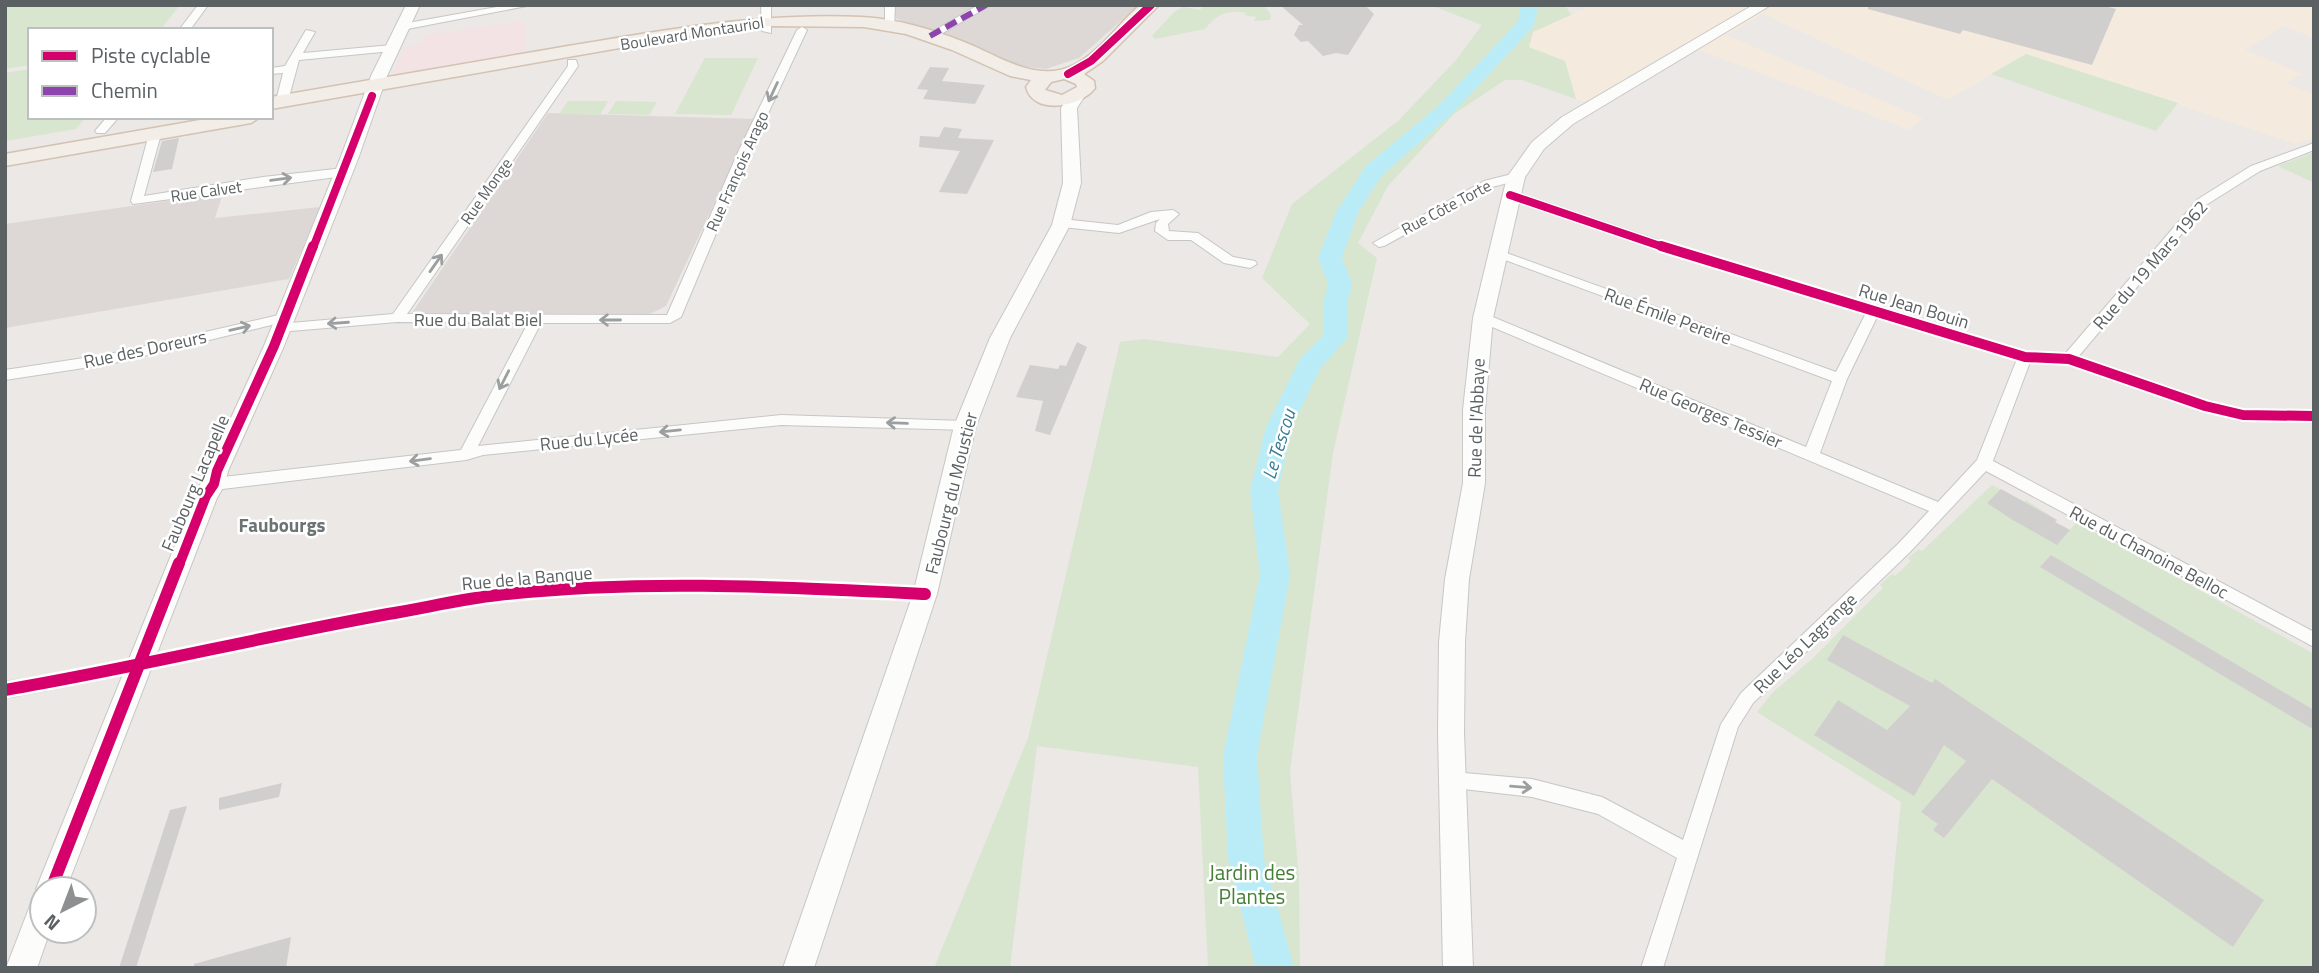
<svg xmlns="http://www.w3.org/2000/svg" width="2319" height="973" viewBox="0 0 2319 973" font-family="'Titillium Web',sans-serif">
  <rect width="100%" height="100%" fill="#ebe8e5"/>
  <path fill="#f5eade" d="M1586,5H2314V38L2283,26L2245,50L2303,74L2286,83L2314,95V138L2295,144L2026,54L1948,100L1763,14L1726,35L1923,118L1910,130L1683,44L1585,102L1576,99L1565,61L1529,48L1533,32L1586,8Z"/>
  <g fill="#ddd8d5">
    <path d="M894,5H1139L1079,58L1046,69L1020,66L909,25L894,17Z"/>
    <path d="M548,113L754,119L666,306L650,314L412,313Z"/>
    <path d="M223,193L215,218L320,207L289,279L5,328V224Z"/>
  </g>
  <path fill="#f4e3e4" d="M525,21L526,54L396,78L392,76L404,47L421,45L424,35Z"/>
  <g fill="#d8e6d0">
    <path d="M5,5H180L160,30H30V65L5,69Z"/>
    <path d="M1204,5H1263L1271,14L1270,20L1254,21L1256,17L1245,15L1246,13C1229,9 1216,14 1205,29L1155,39L1152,36L1174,12L1183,7L1200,10Z"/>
    <path d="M1430,5H1565L1571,15L1533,32L1529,47L1565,61L1576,99L1522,80H1505L1454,114L1388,186L1358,243L1377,258L1333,453L1290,771L1299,879L1300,968H1208L1198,767L1037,746L1010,968H934L1028,738L1120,342L1144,339L1278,357L1310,324L1262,278L1292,204L1399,120L1456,60L1482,25Z"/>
    <path d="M2026,54L2178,103L2156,131L1991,74Z"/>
    <path d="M705,58H758L731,115L675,114Z"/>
    <path d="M30,69V117H86L76,129L5,141V73Z"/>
    <path d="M568,101H608L600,115L559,114Z"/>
    <path d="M616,101L657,102L649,115L608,114Z"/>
    <path d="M2314,152V183L2278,166Z"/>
    <path d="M1992,485L2024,502L2026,500L2057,520L2055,522L2070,530L2076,523L2104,537L2314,654V968H1884L1901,802L1757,712L1773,692L1812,659L1883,588L1880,585L1892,574L1895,576L1911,561L1908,558L1919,549L1922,551Z"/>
  </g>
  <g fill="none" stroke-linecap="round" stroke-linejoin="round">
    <path fill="#b9ecf6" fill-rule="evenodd" d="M1521,5H1539L1533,27L1451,115L1382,175L1358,212L1342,258L1352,283L1348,301L1347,338L1320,369L1292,427L1278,491L1290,575L1257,756L1264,859L1294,968H1256L1228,859L1223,756L1260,575L1250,491L1266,427L1300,359L1323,336L1324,301L1328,283L1318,258L1336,212L1366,166L1437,107L1518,22Z"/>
  </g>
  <g fill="#d1cfce">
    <path d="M1280,5H1365L1374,14L1348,55L1336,53L1323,56L1308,41L1301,42L1294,35L1299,25H1303Z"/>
    <path d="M1868,5H2101L2116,9L2092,65L1963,30L1960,34L1868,9Z"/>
    <path d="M930,67L949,68L942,81L985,85L975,104L923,99L928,90L917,89Z"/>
    <path d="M944,127L962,129L958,138L994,140L967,194L939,192L960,151L919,147L920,136L939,137Z"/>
    <path d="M179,138L172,169L153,172L162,141Z"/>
    <path d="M1077,342L1087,347L1050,435L1035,431L1043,401L1016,397L1030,365L1058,369L1060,365L1066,366Z"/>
    <path d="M2001,489L2057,520L2055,522L2070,530L2057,545L2011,519L1987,503Z"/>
    <path d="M2051,555L2314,710V730L2040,567Z"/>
    <path d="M1843,635L1932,683L1935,679L2264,900L2233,947L1992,779L1944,838L1933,830L1938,824L1921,812L1966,761L1944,745L1914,796L1814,735L1838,700L1887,730L1910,706L1827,660Z"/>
    <path d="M282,783L279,797L219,810V798Z"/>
    <path d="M187,806L136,968H119L170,810Z"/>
    <path d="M291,937L286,968H194V964Z"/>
  </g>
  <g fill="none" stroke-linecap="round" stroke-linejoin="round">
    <defs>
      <g id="street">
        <path d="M198,5H208L190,30H179Z"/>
        <path d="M508,5H532L402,30L397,27L402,24Z"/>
        <path d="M761,5H771V33L762,31Z"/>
        <path d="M885,5H895L894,28L885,26Z"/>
        <path d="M978,5H991L934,38L925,36Z"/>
        <path d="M802,27L807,30L751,150L681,317L670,323H541L478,446L781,415L965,421L970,422L973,426L970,430L781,425L483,455L466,460L214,490L208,488L206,484L214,478L461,450L528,323L397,322L279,332L272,328L279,324L393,314L568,66V60H576L578,66L407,314L667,315L739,150L797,30Z"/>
        <path d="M306,30L315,32L303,53L392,45L397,48L392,51L299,60L288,101L278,103L276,101L283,73L271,74V68L285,66Z"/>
        <path d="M107,117H119L105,133H97L95,131Z"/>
        <path d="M155,131L161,134L144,196L263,177L344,168L350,172L344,176L133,204L131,201L149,134Z"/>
        <path d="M2314,143V150L2260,171L2206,205L2078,357L2208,402L2243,410L2314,411V421L2243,420L2200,410L2068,364L2030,362L1993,461L2314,632V647L1986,471L1910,552L1753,703L1738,727L1663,968H1641L1677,858L1598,814L1532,797L1446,787L1443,781L1446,775L1453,772L1532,779L1602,797L1683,840L1721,724L1741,693L1898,544L1929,511L1478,321L1476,318L1483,314L1488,315L1806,447L1832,381L1489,254L1496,250L1501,251L1836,372L1866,313L1677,256L1506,198V192H1514L1687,250L2026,352L2065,354L2198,199L2251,166ZM1877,317L2017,359L1977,460L1938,502L1820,453L1847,379Z"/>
        <path d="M1516,173L1522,177L1520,180L1492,187L1384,246L1379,247L1373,243L1484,181Z"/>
        <path d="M1173,210L1179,214L1168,224L1169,231L1198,233L1233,257L1255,261L1257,264L1250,268L1224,263L1191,240H1168L1155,231L1156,223L1160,219L1119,233L1062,227L1056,223L1062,219L1118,225L1151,212Z"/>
        <path d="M283,314L290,318L288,321L110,364L5,380V370L110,354Z"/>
        <path d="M631,580H778L925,587L931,589L934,594L931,599L925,601C783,594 639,586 498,602C461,606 425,615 388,621C260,644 134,675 5,698V682L116,664L334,617L497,588Z"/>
      </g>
      <g id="secondary">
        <path d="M406,5H420L387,76L358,159L284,346L228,471L225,484L217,498L66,889H42V931H50L37,968H6L31,903L41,899L36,889L195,496L264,346L340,159L371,76Z"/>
        <path d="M1753,5H1771L1573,124L1544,149L1525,177L1493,318L1485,410V483L1469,579L1465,642L1464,733L1473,968H1443L1438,733L1439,642L1445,579L1463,483V410L1473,318L1507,177L1532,142L1562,117Z"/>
        <path d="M1076,92L1084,97L1077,108L1081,183L1070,225L1010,338L976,426L937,594L814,968H783L913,594L954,426L990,338L1052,225L1063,183L1061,108L1070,94Z"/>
      </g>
      <g id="primary">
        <path d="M1140,5H1159L1103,61L1084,74L1094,81L1095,88C1081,107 1033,116 1026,87L1031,80L1010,76L952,50L906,34L864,27L769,26L694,35L271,109V97C370,80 469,63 568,46C666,30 762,12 862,17C897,19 932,29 964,42C998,55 1036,84 1074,65C1100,52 1118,24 1140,5ZM1064,79L1076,84L1077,87L1062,95L1045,90L1051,82Z"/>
        <path d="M217,117H260L251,123L5,166V154Z"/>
      </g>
    </defs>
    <use href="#street" stroke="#c7c6c6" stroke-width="2"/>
    <use href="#secondary" stroke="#c7c7c7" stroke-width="2"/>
    <use href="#primary" stroke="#d3c2b3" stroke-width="3"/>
    <use href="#street" fill="#fcfcfb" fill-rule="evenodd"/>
    <use href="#secondary" fill="#fcfcfb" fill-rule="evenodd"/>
    <use href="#primary" fill="#f2ede7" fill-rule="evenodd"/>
    <path stroke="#8e44ad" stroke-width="6" stroke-dasharray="12 6" stroke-linecap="butt" d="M930,36L986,5"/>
    <defs>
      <g id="cycleway-far2">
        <path d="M1068,74L1091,61L1151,5"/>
        <path d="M1510,195L1666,248"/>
        <path d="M313,248L372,96"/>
      </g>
      <g id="cycleway-far1">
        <path d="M1661,246L2025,357L2069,359L2205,406L2243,415L2314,416"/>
        <path d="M179,565L206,496L214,484L217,471L274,346L313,246"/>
      </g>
      <g id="cycleway">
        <path d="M5,690C134,668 260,637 388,614C425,608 461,599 498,595C639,579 783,587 925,594"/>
        <path d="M51,889L179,563"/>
      </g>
    </defs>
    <use href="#cycleway-far2" stroke="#fff" stroke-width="11"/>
    <use href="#cycleway-far1" stroke="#fff" stroke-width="14"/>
    <use href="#cycleway" stroke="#fff" stroke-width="17"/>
    <use href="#cycleway-far2" stroke="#d6006c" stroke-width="8"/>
    <use href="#cycleway-far1" stroke="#d6006c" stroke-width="10"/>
    <use href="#cycleway" stroke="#d6006c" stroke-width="12"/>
  </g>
  <defs><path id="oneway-shaft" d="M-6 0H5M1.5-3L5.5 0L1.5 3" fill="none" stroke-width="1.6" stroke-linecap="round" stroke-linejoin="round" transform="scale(1.75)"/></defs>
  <g stroke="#9b9fa0">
    <use href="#oneway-shaft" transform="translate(773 92) rotate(115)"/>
    <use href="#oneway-shaft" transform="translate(281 179) rotate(-7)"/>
    <use href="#oneway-shaft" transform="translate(436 263) rotate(-55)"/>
    <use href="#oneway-shaft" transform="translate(610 320) rotate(180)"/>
    <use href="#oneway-shaft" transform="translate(338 323) rotate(176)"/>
    <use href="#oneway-shaft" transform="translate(240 328) rotate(-13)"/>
    <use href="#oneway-shaft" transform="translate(504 380) rotate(117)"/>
    <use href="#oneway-shaft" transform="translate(897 423) rotate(-178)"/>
    <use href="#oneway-shaft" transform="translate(670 431) rotate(174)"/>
    <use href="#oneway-shaft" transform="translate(420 460) rotate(173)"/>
    <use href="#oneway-shaft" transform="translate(1521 787) rotate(5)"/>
  </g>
  <g text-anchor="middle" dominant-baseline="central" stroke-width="5" stroke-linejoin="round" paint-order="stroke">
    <g font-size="16" fill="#5b6163" stroke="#fff">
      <text transform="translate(692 33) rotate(-9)">Boulevard Montauriol</text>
      <text transform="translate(737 171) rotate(-66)">Rue François Arago</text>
      <text transform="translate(206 191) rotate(-8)">Rue Calvet</text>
      <text transform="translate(486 191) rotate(-55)">Rue Monge</text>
      <text transform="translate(1446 207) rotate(-28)">Rue Côte Torte</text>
    </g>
    <g font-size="18" fill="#5b6163" stroke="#fff">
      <text transform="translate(2150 265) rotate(-49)">Rue du 19 Mars 1962</text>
      <text transform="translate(1914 306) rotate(17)">Rue Jean Bouin</text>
      <text transform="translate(1668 316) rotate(20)">Rue Émile Pereire</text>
      <text x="478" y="319">Rue du Balat Biel</text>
      <text transform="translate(145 349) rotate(-12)">Rue des Doreurs</text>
      <text transform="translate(1711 413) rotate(23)">Rue Georges Tessier</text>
      <text transform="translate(1476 418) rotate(-88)">Rue de l'Abbaye</text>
      <text transform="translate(589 439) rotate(-6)">Rue du Lycée</text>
      <text transform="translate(195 483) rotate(-67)">Faubourg Lacapelle</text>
      <text transform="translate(951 493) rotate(-76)">Faubourg du Moustier</text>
      <text transform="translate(2149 552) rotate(28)">Rue du Chanoine Belloc</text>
      <text transform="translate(527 578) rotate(-5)">Rue de la Banque</text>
      <text transform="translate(1805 643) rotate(-44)">Rue Léo Lagrange</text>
    </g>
    <g font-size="19" font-style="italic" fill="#387e95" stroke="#fff">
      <text transform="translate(1278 444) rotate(-73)">Le Tescou</text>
    </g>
    <g font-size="19" font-weight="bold" fill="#6c7375" stroke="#fff">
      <text x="282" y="524">Faubourgs</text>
    </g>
    <g font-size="21" fill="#458035" stroke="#fff">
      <text x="1252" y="872">Jardin des<tspan x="1252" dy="24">Plantes</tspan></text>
    </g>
  </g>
  <rect width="2319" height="973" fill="none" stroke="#5b6163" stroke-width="14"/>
  <rect x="28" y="28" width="245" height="91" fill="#ffffff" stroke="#bdc0c1" stroke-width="2"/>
  <rect x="42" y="51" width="35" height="10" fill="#d6006c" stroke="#bdc0c1" stroke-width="2"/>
  <text x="91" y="63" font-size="21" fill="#5b6163">Piste cyclable</text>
  <rect x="42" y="86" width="35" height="10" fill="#8e44ad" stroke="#bdc0c1" stroke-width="2"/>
  <text x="91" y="98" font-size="21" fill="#5b6163">Chemin</text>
  <g transform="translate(63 910) rotate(222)"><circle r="33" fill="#ffffff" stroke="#bdc0c1" stroke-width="2"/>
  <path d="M0-5L12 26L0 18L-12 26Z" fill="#8d9090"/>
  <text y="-10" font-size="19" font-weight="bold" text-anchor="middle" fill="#5b6163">N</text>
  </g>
</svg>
